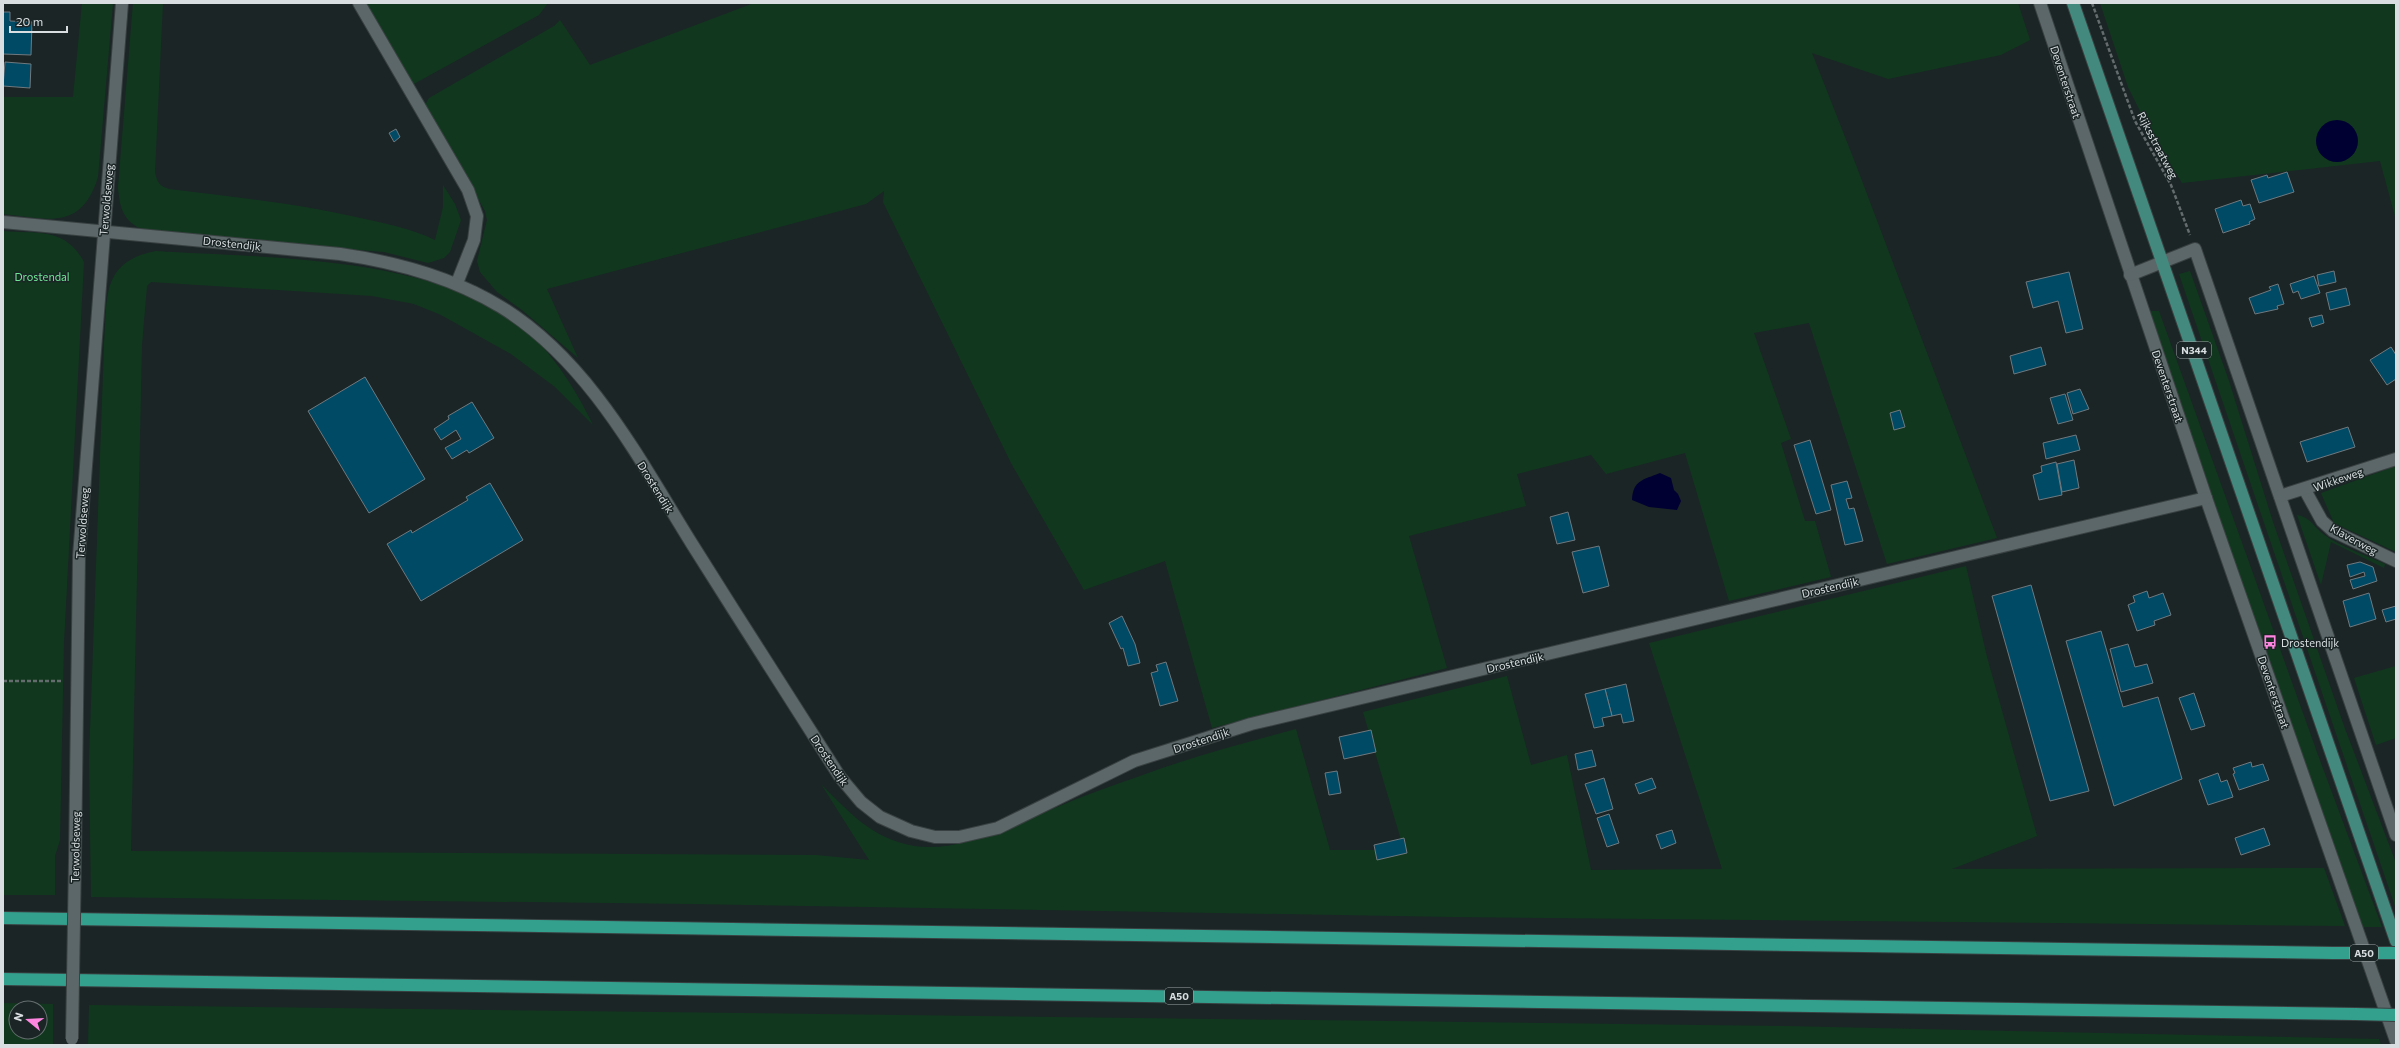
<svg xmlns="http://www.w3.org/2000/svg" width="2399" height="1048" viewBox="0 0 2399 1048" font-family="Commissioner,sans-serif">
  <rect width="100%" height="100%" fill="#1b2526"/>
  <g fill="#11381e" fill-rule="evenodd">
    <path d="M82,3H113L98,177C81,231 49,219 3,214V97H73Z"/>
    <path d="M133,3H163L155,172C157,182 159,186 169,189C232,197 295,203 356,217C383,223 410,228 435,240L443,207V185L455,204L461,220L450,252L444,258L428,263L384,252L150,233C125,223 120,213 118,187Z"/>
    <path d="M364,3H548L539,15L412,85Z"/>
    <path d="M754,3H2018L2030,40L2001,55L1888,79L1812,53L1856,165L1997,538L1887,564L1809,323L1754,333L1791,439L1781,443L1805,521H1815L1831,577L1729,601L1685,453L1606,474L1591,455L1517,474L1526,506L1409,536L1447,668L1212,728L1165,561L1084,590L1011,463L883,202L884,191L866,204L547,289L578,358L522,310L497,292L480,272L477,261L487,220L485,211L425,105L429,98L554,26L560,20L590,65Z"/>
    <path d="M2100,3H2396V220L2380,161L2182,183L2151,133L2128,87Z"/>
    <path d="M3,231C38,234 65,227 84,262L64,643L60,840L55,856V895H3Z"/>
    <path d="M156,251C273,259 454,253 540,344C562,368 579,396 593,425L555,387L511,354L441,315L414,304L372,296L151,282L147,286L142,345L131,851L816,855L869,860L821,784C850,813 871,838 914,846C959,853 1015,825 1055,808C1083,796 1111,786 1140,776C1191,757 1244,743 1296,729L1330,850H1404L1363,712L1507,676L1531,765L1567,755L1591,870L1722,869L1649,643L1966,566L1987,657L2037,836L1952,869L2324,868L2345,926L1453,917L692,904L91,897L89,759L104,347C108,300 99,262 156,251Z"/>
    <path d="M2190,271L2229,381L2273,522L2344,726L2396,863V909L2179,274Z"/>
    <path d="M2150,311H2159L2318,755L2382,927H2363L2283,707Z"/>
    <path d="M2396,466V552L2334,523L2321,493Z"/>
    <path d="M2297,515C2310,517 2313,526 2323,534C2341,547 2365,555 2385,564L2384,568L2331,542L2321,585Z"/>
    <path d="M2396,666V738L2376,745L2354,678Z"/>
    <path d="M3,1003L53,1004V1045H3ZM16,1008H40V1032H16Z"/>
    <path d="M89,1005L1785,1026L2379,1039L2381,1045H88Z"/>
  </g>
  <g fill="#000032">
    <circle cx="2337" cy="141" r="21"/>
    <path d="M1660,473L1671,478L1674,490L1678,494L1681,501L1677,510L1649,507L1632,500C1633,480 1643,480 1660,473Z"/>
  </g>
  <g fill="#014a66" stroke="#6f797e">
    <path d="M3,12H10V21L32,22L31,55L3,54Z"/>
    <path d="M5,62L31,64L30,88L3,86Z"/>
    <path d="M396,129L400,137L394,142L389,133Z"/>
    <path d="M2287,172L2294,192L2259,203L2251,180L2267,175L2268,178Z"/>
    <path d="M2241,200L2243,206L2250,204L2255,219L2249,222L2250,224L2223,233L2215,209Z"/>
    <path d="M2334,271L2336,282L2319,286L2317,275Z"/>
    <path d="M2069,272L2083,329L2066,333L2058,301L2033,308L2026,282Z"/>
    <path d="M2314,276L2320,293L2301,299L2298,291L2293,293L2290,284Z"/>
    <path d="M2278,284L2284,304L2277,306L2278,309L2255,314L2249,298L2271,290L2269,287Z"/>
    <path d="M2346,288L2350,305L2330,310L2326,293Z"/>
    <path d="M2322,315L2324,323L2312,327L2309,318Z"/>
    <path d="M2041,347L2046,365L2014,374L2010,356Z"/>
    <path d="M2391,347L2396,355V379L2387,385L2370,360Z"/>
    <path d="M365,377L425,479L369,513L308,411Z"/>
    <path d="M2080,389L2089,409L2073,414L2067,393Z"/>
    <path d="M2065,394L2073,420L2058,424L2050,398Z"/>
    <path d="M472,402L494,438L469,453L467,450L452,459L445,448L461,439L456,430L441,440L434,429L449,419L448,416Z"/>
    <path d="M1900,410L1905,427L1894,430L1890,413Z"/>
    <path d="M2348,427L2355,447L2307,462L2300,442Z"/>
    <path d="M2076,435L2080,450L2046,459L2043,443Z"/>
    <path d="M1810,440L1831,510L1816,514L1794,445Z"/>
    <path d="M2074,460L2079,488L2062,492L2057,464Z"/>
    <path d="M2056,462L2062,495L2039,500L2033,475L2042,472L2041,466Z"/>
    <path d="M1847,481L1852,498L1846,499L1849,509L1854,508L1863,541L1845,545L1831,485Z"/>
    <path d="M490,483L523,540L421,601L387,544L411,530L412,533L468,500L466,497Z"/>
    <path d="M1568,512L1575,540L1557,544L1550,517Z"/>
    <path d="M1599,546L1609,586L1583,593L1572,552Z"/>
    <path d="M2360,562L2373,567L2377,581L2353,589L2350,580L2365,576L2364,572L2350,577L2347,565Z"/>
    <path d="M2031,585L2089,791L2050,801L1992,596Z"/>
    <path d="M2147,591L2149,598L2163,593L2171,615L2154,621L2155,625L2137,631L2128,605L2135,602L2133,596Z"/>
    <path d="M2369,593L2376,619L2350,627L2343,601Z"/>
    <path d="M2396,606V619L2386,622L2382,610Z"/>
    <path d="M1122,616L1135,644L1140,663L1128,666L1123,648L1121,649L1109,623Z"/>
    <path d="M2101,631L2123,707L2158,697L2182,779L2114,806L2066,641Z"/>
    <path d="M2128,644L2135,667L2147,664L2153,683L2121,692L2110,649Z"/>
    <path d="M1166,662L1178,701L1160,706L1151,673L1158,671L1156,665Z"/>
    <path d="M1626,684L1634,721L1623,723L1621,714L1612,716L1605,689Z"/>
    <path d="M1605,689L1612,716L1602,718L1604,726L1594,728L1585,694Z"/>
    <path d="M2194,693L2205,726L2191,730L2179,698Z"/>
    <path d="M1371,730L1376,752L1344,759L1339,737Z"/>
    <path d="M1592,750L1596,766L1578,770L1575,754Z"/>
    <path d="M2251,762L2252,767L2263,764L2269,780L2239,790L2233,774L2235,773L2233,768Z"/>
    <path d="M1337,771L1341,793L1329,795L1325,773Z"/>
    <path d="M2218,773L2221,782L2227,780L2233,797L2208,805L2199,780Z"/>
    <path d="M1604,778L1613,809L1596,814L1585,784Z"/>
    <path d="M1652,778L1656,788L1639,794L1635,784Z"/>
    <path d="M1609,814L1619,843L1607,847L1597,818Z"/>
    <path d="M2264,828L2270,845L2241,855L2235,838Z"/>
    <path d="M1672,830L1676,843L1661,849L1656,835Z"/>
    <path d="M1404,838L1407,853L1377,860L1374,845Z"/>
  </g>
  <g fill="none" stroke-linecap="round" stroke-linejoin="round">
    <defs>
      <g id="minor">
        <path d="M359,3L468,190L477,216L474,240L457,283"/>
        <path d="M2040,3L2206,498L2396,1041"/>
        <path d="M3,222L340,254C396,262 452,277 501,307C589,361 639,459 692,544C741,622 791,700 840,777L861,802L880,817L911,831L935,837H959L998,828L1134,761L1251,724L2206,498"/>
        <path d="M2130,275L2195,249L2396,835"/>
        <path d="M2305,490L2322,521L2333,531L2396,561"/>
        <path d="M2280,496L2396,459"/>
        <path d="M75,860L79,556L122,3"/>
      </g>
      <path id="major" d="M2073,3L2396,941"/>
      <g id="highway">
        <path d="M3,918L2333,953"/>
        <path d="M3,979L2355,1014"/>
      </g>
    </defs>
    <use href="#minor" stroke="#394041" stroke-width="14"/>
    <use href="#major" stroke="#394041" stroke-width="14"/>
    <use href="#highway" stroke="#394041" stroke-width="14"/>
    <g stroke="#646c6d" stroke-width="2.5" stroke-dasharray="4 2" stroke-linecap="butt">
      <path d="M2092,3L2135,121L2171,185L2190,235"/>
      <path d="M3,681H62"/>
    </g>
    <use href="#minor" stroke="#5b6768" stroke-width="12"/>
    <use href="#major" stroke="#43897e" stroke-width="12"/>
    <use href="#highway" stroke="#33a08d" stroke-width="12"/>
    <defs>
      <path id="minor-bridge" d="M72,1039L75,860"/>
      <g id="highway-bridge">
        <path d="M2333,953H2396"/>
        <path d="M2355,1014L2396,1015"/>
      </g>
    </defs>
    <use href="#minor-bridge" stroke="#394041" stroke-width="14" stroke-linecap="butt"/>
    <use href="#highway-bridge" stroke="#394041" stroke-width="14" stroke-linecap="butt"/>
    <use href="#minor-bridge" stroke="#5b6768" stroke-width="12"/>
    <use href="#highway-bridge" stroke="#33a08d" stroke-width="12"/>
  </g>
  <defs>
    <symbol id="bus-bare" viewBox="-9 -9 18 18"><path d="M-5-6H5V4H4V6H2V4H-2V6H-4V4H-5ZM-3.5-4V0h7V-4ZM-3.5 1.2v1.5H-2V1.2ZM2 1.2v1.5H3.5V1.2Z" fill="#fe86e0" stroke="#1b2526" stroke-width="2.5" paint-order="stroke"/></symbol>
  </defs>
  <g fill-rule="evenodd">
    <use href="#bus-bare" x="2260" y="632" width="20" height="20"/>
  </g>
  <g text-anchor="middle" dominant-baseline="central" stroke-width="3" stroke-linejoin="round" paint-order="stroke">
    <g fill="#1b2526" stroke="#a0a7a8" stroke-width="1">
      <rect x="2177" y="342" width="34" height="16" rx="3"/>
      <rect x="2350" y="945" width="28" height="16" rx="3"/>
      <rect x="1165" y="988" width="28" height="16" rx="3"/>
    </g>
    <g font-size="10" font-weight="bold" fill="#d9dfe0">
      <text x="2194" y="350">N344</text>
      <text x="2364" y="953">A50</text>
      <text x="1179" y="996">A50</text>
    </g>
    <g font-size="11" fill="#d9dfe0" stroke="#1b2526">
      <text transform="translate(2066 82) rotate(72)">Deventerstraat</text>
      <text transform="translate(2158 145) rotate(62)">Rijksstraatweg</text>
      <text transform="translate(106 200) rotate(-85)">Terwoldseweg</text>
      <text transform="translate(232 243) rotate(6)">Drostendijk</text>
      <text transform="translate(2168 386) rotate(71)">Deventerstraat</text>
      <text transform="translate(2338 479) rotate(-19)">Wikkeweg</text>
      <text transform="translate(656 487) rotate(58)">Drostendijk</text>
      <text transform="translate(82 523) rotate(-86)">Terwoldseweg</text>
      <text transform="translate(2354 539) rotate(29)">Klaverweg</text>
      <text transform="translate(1830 587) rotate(-13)">Drostendijk</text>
      <text transform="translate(1515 662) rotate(-13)">Drostendijk</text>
      <text transform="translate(2274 692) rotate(71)">Deventerstraat</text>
      <text transform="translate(1201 740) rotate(-18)">Drostendijk</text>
      <text transform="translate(830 760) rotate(56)">Drostendijk</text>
      <text transform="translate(75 847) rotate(-89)">Terwoldseweg</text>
    </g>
    <g font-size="11" fill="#6fe896" stroke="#1b2526">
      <text x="42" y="276">Drostendal</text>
    </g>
    <g font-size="11" fill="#d9dfe0" stroke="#1b2526" text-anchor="start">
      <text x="2281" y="642">Drostendijk</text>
    </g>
  </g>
  <rect width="2399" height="1048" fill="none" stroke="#d9dfe0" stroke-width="8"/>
  <g transform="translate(28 1020) rotate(288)"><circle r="19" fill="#1b2526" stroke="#676f70"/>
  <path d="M0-3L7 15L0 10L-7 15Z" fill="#fe86e0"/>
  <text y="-6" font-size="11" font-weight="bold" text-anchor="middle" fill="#d9dfe0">N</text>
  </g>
  <path d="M10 26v6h57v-6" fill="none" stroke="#d9dfe0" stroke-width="2"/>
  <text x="16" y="26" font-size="12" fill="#d9dfe0" stroke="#1b2526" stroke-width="3" paint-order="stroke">20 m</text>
</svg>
